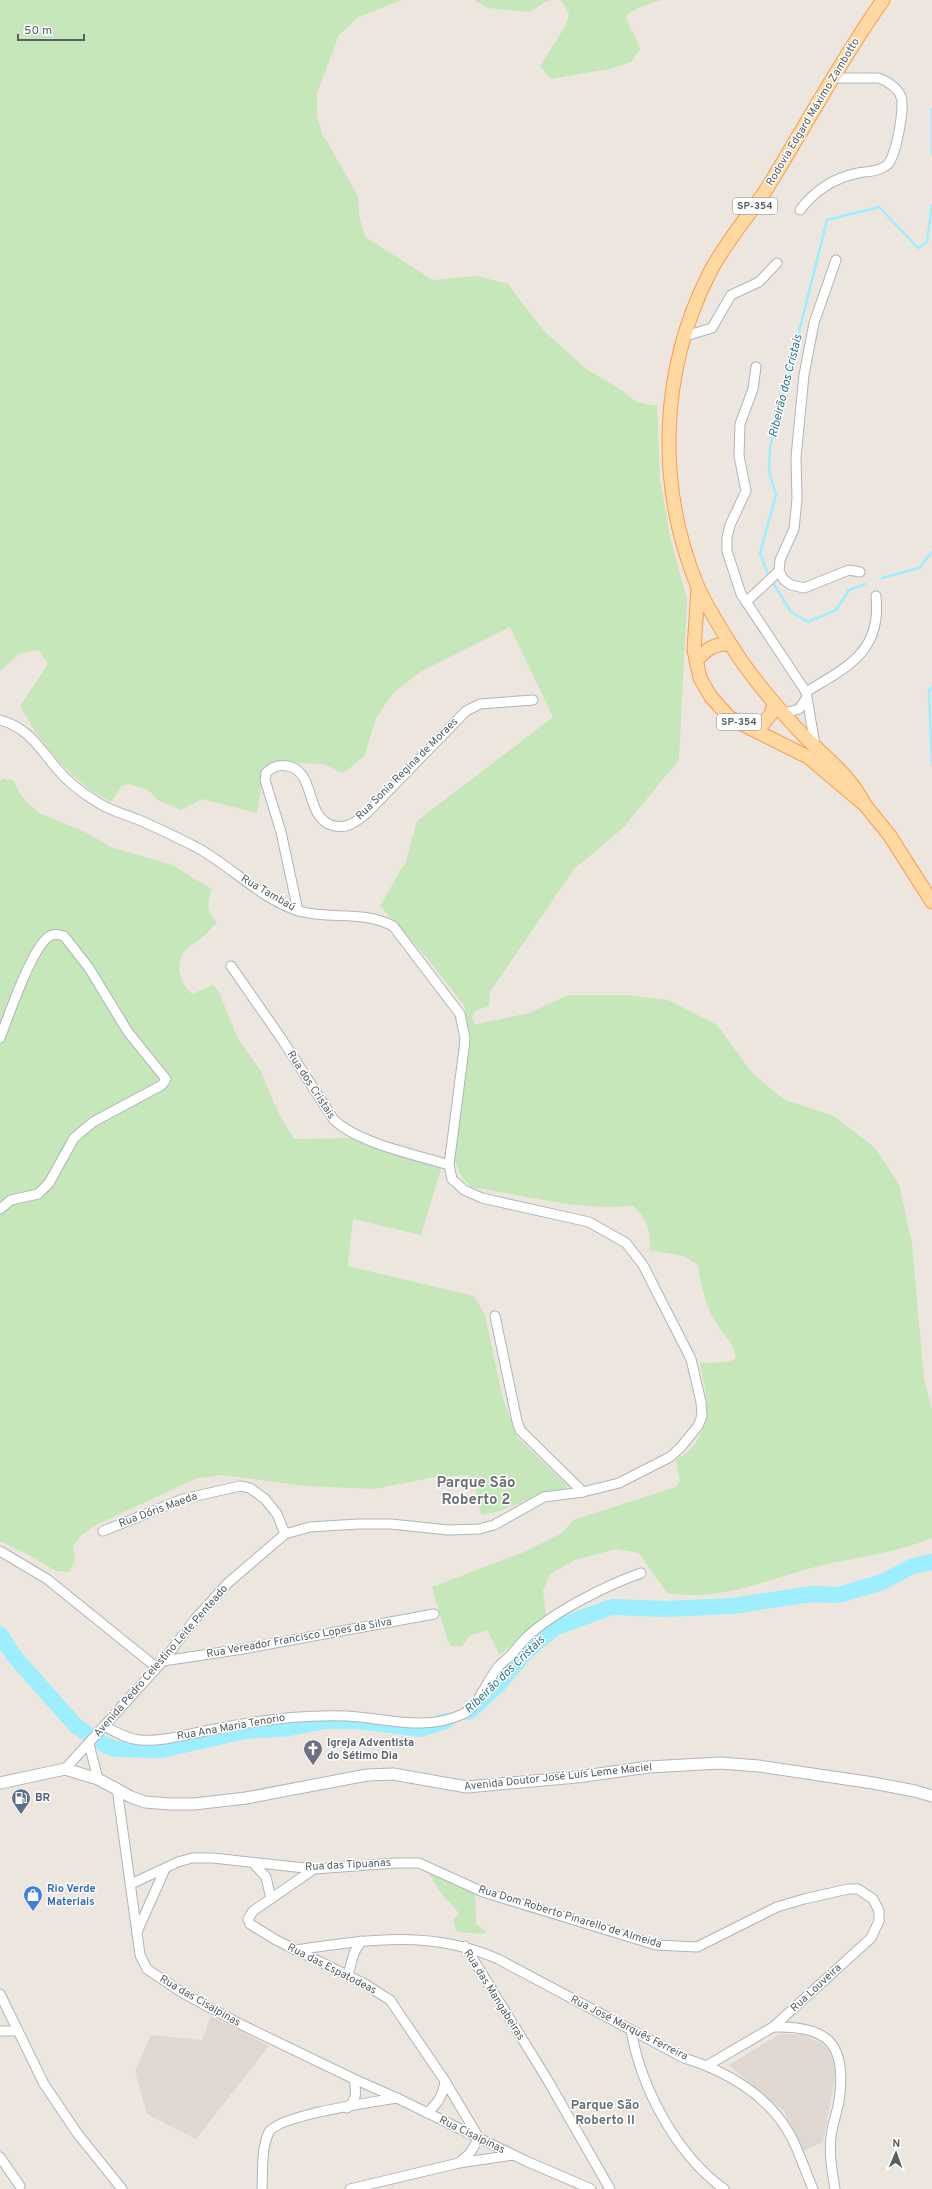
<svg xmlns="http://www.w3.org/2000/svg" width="932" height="2189" viewBox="0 0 932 2189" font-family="Overpass,sans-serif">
  <rect width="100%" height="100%" fill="#ede6df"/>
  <g fill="#dfd7d0">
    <path d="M211,2016L269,2046L196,2139L147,2114L135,2072L151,2035L202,2040Z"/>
    <path d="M780,2034L803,2035L821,2043L829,2050L835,2067V2076L823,2142L804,2151L783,2110L729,2065Z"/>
  </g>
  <g fill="#c5e7b9">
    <path d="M0,0H402L358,17L339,35L317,93V116L322,133L358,196L359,216L365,237L433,280L477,276L508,284L543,330L586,369L615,386L637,402L657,406L660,479L671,540L687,600L679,760L622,829L574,869L490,992L489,1006L475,1011L472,1017L474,1023L477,1024L529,1013L568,995H628L668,1000L717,1025L753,1074L785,1100L834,1116L875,1148L899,1184L912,1244L924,1379L932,1410V1538C896,1553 857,1557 819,1566C766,1579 724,1602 667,1593L639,1553L616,1549L575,1560L550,1574L543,1590L546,1617L500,1655L487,1630L469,1636L462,1646H451L447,1639L432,1587L524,1552L562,1533L573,1520L676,1487L680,1481L676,1459C700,1450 710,1418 706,1394C705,1384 701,1374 700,1363L728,1362L736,1358C734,1343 723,1334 715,1321C706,1306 700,1283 698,1265L684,1256L649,1250C652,1232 647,1218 633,1206C578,1211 524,1195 471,1187L461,1176L453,1157L467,1037L465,1007L429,960L380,906L406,861L417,821L553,717L510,627L422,671L394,692L376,718L364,757L343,773L323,764L293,763L264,770L257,813L202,799L181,810L158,800L148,790L129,784L122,786L111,802C102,797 92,792 84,785C59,765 35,735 20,706L48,664L39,650L19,654L0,671Z"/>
    <path d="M474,0H552L543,3L530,12L488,8Z"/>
    <path d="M561,0H661L637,8L626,16C629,30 636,35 640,49L632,61L614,68L551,79L540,66L566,25L569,13Z"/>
    <path d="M2,779L13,780L22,797L39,813L85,832L111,847L172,865L212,889C207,903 206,912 217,922C212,927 209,932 204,936C200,940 195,942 191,945C173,959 177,980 192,994L213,985L218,990L238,1039L260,1070L279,1114L294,1139L355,1138L437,1164L441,1169L421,1235L353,1219L348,1266L474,1296L485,1315L503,1399L517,1437L567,1485V1489L541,1494L500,1511L481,1515L473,1480L467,1475L435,1477L375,1489L305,1486L222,1475L195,1479L94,1526L80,1536L73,1547L75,1560L69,1572L56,1571L27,1554L0,1541V782Z"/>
    <path d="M429,1874L475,1892L476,1924L486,1931L483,1934L457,1932L453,1921L459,1913L441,1893Z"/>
  </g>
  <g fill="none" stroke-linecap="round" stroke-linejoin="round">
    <g stroke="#9deeff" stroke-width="2.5">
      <path d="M932,109V154"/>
      <path d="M769,577L760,553L776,495L769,471L770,448L827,220L879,207L918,248L927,242L932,205"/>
      <path d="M882,578L919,568L932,552"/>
      <path d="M772,581L791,612L808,622L836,610L849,590L865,584"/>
      <path d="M932,687L929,691L932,765"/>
    </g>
    <g stroke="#9deeff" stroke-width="16">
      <path d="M0,1634L14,1656L76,1726L105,1745L115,1749L162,1750L245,1731L290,1728L325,1721H359L420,1729L446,1721"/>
      <path d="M469,1712L498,1685L526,1652L554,1628L612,1607L666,1609L732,1606L812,1594L839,1595L882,1582L913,1566L932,1562"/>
    </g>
    <defs>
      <g id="minor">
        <path d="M800,210C815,190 834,178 858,173C869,171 878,172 887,165C896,158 905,107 901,97C899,89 886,80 878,78H833"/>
        <path d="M836,260L814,323L804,375L796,457L797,499L794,529L780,560L779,571L784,580L791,585L804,588L849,570L860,572"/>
        <path d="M682,337L712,328L731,295L759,282L777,263"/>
        <path d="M756,367L753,389L740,424L739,456L746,491L730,525L727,538V551L741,594L806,692L815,745"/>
        <path d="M746,602L779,571"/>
        <path d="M806,692C847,667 882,652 876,596"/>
        <path d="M784,713L799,709L806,699"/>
        <path d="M0,720C28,727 40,749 58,770C68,782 84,794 97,802C110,811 125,814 139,820C158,828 178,838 196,847C228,864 264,901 299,911C331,920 362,910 393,926L460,1014L465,1038L464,1049L449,1165L452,1179L464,1190L482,1198L589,1222L626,1243L643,1265L691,1359L701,1402L702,1416L698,1426L681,1447L670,1457L619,1483L583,1492L544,1497L494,1525L479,1529L448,1530L391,1524H358L310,1527L285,1534L228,1583L196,1618L163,1661L65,1769"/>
        <path d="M298,911L281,832L265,780L266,773C272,767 279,764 288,766C316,772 305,816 331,825C347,830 355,822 367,813L466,711L480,704L533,700"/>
        <path d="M231,966L281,1038L334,1120C360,1144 414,1154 449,1165"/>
        <path d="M0,1038C9,1015 30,953 47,938C52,933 58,934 64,936L89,968L128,1032L166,1079L162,1085L93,1122L74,1138L49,1183L38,1194L11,1200L0,1209"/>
        <path d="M495,1316L517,1421L520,1430L583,1492"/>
        <path d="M103,1531L183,1499L240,1486L250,1488L265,1499L277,1514L285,1534"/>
        <path d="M0,1551L47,1579L156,1667"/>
        <path d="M163,1661L243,1649L434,1614"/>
        <path d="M104,1726C116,1732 127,1739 140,1740C165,1742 191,1733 215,1729C259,1720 302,1714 347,1716C386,1718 424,1732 463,1714C479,1706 487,1680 499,1666C502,1662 507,1660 510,1656C516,1650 521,1642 528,1636C555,1611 607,1585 641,1573"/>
        <path d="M89,1744L98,1779"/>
        <path d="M117,1788L137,1933L140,1955L147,1969L181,1992L240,2024L354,2079L397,2098L526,2161L591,2189"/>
        <path d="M253,1863L266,1877L271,1899"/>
        <path d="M314,1869L253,1911L248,1919L250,1924L276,1940L365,1984L390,2000L445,2081L479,2138L470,2153L459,2163"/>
        <path d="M131,1884L178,1862L192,1858H213L314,1869L396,1863H419L483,1892L656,1945L697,1947L777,1907L804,1899L848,1889H858L873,1899L879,1911V1921L871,1938L773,2027L708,2065"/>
        <path d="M137,1932L165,1869"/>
        <path d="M465,1946L547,2079L610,2189"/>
        <path d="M295,1950C366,1940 430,1929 498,1959L684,2058C724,2070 767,2094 789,2133C799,2150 805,2171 813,2189"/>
        <path d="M348,1975L354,1953L361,1941"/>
        <path d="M0,1994L44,2084L77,2133L122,2189"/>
        <path d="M773,2027C830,2025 847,2046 839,2101C837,2113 832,2125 831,2137C829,2155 832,2171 835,2189"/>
        <path d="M631,2030C641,2088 676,2154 724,2189"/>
        <path d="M0,2031H17"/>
        <path d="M347,2108C358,2099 356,2092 354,2079"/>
        <path d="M427,2113C438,2103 443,2096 445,2081"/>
        <path d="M0,2157L20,2186"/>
        <path d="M262,2189C263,2171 261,2148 269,2132C279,2115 373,2102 397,2098"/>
        <path d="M350,2189L459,2163L513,2155"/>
      </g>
      <path id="tertiary" d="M0,1783L65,1769L98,1779L131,1797L145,1802L169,1804H194L246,1798L367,1775L393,1774L467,1787L577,1777L649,1767L720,1763L759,1766L873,1783L915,1791L932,1796"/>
      <g id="primary">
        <path d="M698,588L694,650L700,678L711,697L730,718L808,757L865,805L890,836L932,902"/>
        <path d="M696,661C707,649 714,643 730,644"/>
        <path d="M757,731L771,714L774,704"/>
        <path d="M865,805C851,777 829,760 807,739C779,710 752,679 731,645C719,626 706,605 697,585C656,484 660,371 709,274C724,244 747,218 766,190C805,127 840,61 883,0"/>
      </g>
    </defs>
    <use href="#minor" stroke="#b0b5b9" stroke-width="11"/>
    <use href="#tertiary" stroke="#b0b5b9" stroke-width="13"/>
    <use href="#primary" stroke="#fd9b48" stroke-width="15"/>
    <use href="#minor" stroke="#fff" stroke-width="9"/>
    <use href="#tertiary" stroke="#fff" stroke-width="11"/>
    <use href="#primary" stroke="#ffd8a2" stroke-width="13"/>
  </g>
  <defs>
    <symbol id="church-pin" viewBox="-11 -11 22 30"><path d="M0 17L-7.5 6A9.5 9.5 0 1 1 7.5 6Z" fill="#6b7280" stroke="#fff"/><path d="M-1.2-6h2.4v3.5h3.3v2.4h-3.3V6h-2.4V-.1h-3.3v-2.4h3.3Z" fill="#fff"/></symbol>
    <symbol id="fuel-pin" viewBox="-11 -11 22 30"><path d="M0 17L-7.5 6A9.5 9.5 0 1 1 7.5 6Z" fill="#5c6f8a" stroke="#fff"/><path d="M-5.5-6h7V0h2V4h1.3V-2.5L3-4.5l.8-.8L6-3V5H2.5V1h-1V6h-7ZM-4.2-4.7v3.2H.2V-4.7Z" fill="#fff"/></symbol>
    <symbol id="shop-pin" viewBox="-11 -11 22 30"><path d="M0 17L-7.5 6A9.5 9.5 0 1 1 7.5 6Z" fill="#3f7fe0" stroke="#fff"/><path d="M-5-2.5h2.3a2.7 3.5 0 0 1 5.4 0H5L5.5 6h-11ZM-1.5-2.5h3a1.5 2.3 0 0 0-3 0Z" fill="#fff"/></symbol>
  </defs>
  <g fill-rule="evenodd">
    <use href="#church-pin" x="302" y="1738" width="22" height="30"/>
    <use href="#fuel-pin" x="10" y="1787" width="22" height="30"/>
    <use href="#shop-pin" x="22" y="1884" width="22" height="30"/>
  </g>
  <g text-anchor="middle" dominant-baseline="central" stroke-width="3" stroke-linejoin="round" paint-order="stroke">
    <g fill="#fff" stroke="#8a8f91" stroke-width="1">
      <rect x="733" y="198" width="44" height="16" rx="3"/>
      <rect x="717" y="714" width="44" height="16" rx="3"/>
    </g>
    <g font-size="10" font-weight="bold" fill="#585f62">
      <text x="755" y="206">SP-354</text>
      <text x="739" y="722">SP-354</text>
    </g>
    <g font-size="11" fill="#585f62" stroke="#fff">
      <text transform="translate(813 112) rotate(-59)">Rodovia Edgard Máximo Zambotto</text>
      <text transform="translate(407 769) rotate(-45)">Rua Sonia Regina de Moraes</text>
      <text transform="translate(268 893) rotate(30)">Rua Tambaú</text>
      <text transform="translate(311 1085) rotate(57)">Rua dos Cristais</text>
      <text transform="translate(158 1510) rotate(-20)">Rua Dóris Maeda</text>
      <text transform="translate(299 1638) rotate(-10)">Rua Vereador Francisco Lopes da Silva</text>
      <text transform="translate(161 1661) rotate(-49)">Avenida Pedro Celestino Leite Penteado</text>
      <text transform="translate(231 1727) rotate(-10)">Rua Ana Maria Tenorio</text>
      <text transform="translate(558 1777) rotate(-6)">Avenida Doutor José Luís Leme Maciel</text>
      <text transform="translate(348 1865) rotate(-3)">Rua das Tipuanas</text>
      <text transform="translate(570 1917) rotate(17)">Rua Dom Roberto Pinarello de Almeida</text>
      <text transform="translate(332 1969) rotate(27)">Rua das Espatodeas</text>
      <text transform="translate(816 1988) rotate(-43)">Rua Louveira</text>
      <text transform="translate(494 1995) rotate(58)">Rua das Mangabeiras</text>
      <text transform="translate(200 2001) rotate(30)">Rua das Cisalpinas</text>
      <text transform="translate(629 2028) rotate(27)">Rua José Marquês Ferreira</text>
      <text transform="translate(472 2135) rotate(26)">Rua Cisalpinas</text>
    </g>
    <g font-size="11" font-weight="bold" fill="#5b616d" stroke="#fff" text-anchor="start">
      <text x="327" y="1743">Igreja Adventista<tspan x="327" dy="13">do Sétimo Dia</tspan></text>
    </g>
    <g font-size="11" font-weight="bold" fill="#4e5e75" stroke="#fff" text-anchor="start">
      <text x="35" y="1798">BR</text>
    </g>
    <g font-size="11" font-weight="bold" fill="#366cbe" stroke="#fff" text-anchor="start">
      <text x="47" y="1889">Rio Verde<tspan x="47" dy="13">Materiais</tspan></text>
    </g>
    <g font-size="12" font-style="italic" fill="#2b7994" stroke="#fff">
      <text transform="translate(786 386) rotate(-76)">Ribeirão dos Cristais</text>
      <text transform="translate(505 1675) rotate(-44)">Ribeirão dos Cristais</text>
    </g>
    <g font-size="13" font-weight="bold" fill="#697174" stroke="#fff">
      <text x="605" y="2106">Parque São<tspan x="605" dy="15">Roberto II</tspan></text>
    </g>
    <g font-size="15" font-weight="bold" fill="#697174" stroke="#fff">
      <text x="476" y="1483">Parque São<tspan x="476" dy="17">Roberto 2</tspan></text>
    </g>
  </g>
  <g transform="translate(896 2153) rotate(2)" stroke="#ffffff" stroke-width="3" paint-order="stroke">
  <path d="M0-3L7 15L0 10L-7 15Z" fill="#585f62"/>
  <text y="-6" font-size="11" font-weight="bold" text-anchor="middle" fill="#585f62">N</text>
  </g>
  <path d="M18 34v6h66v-6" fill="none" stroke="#585f62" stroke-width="2"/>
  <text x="24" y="34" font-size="12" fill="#585f62" stroke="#ffffff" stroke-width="3" paint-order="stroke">50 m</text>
</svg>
